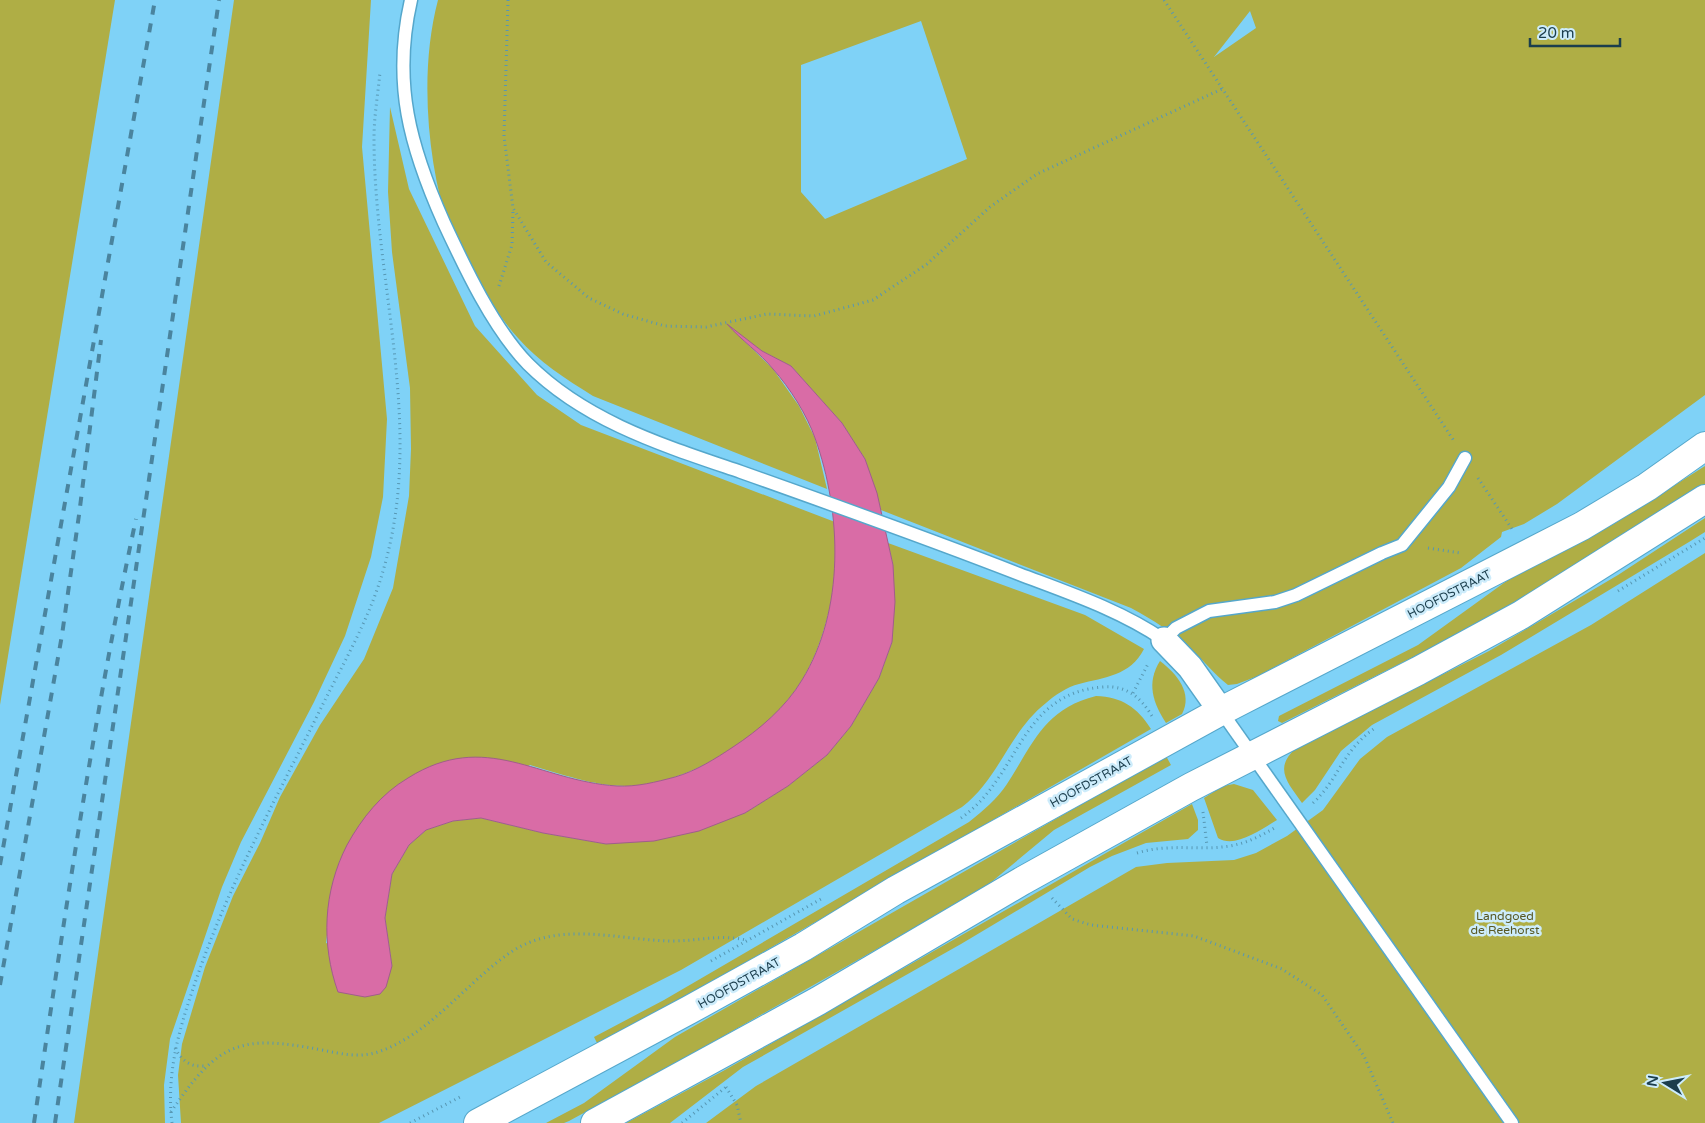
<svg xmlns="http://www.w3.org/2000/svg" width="1705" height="1123" viewBox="0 0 1705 1123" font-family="'Varela Round',sans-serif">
  <rect width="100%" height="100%" fill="#7fd2f7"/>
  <g fill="#afae45" fill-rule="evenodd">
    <path d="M0,0H115L0,705Z"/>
    <path d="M234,0H371L362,147L387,419L383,497L371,557L345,636L314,702L241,842L222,887L170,1039L164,1085L165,1123H74Z"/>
    <path d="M438,0H1705V395L1557,504L1524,524L1502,532L1501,537L1461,568L1258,676L1237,684L1228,685C1214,674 1204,661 1192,650C1174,633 1153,620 1131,608L881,510L865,459L842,423L791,366L762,351L730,327L773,369L799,406L815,438L827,489L593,396C566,379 539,362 518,338C497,315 483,288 467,262C462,253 454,243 450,233C427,162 419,72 438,0ZM1250,11L1256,28L1214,57ZM921,21L967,159L825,219L801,192V65Z"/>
    <path d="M390,107L409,189L475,326L537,395L581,425L835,522C841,571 828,638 802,680C771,731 701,777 641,785C604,790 565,775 530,765L340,860L333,883L326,943L392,966L385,918L392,874L409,845L426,830L453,821L481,818L543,833L606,844L745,813L788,786L827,755L851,726L879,678L892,642L893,565L888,543L1085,615L1144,649C1130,676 1105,677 1079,684C1067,687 1055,695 1046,703C1009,732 999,779 962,807L681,970L379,1123H181L178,1075L182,1044L205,967L233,896L260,843L280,797L320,725L364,659L393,588L409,496L411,449L410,388L392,252L388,192Z"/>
    <path d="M1705,466V486L1550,582L1449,639L1282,723L1278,721L1279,716L1418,645L1508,580L1612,525Z"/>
    <path d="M1705,518V532L1689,542L1501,655L1372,725L1341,751L1315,790L1302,803C1289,784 1273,769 1295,749L1489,651L1618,575Z"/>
    <path d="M1705,553V1123H706L756,1086L1136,867L1167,863L1234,860L1256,853L1287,836L1323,810L1360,759L1387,737L1591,625Z"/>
    <path d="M1160,661C1177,674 1193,693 1182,714L1166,723C1153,703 1146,683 1160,661Z"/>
    <path d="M1096,696C1122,697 1137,707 1151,729L673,1004L598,1045L594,1037L664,1000L969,822C983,811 997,799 1007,784C1033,744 1044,709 1096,696Z"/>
    <path d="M1166,756L1171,765L1054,830L983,889L683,1059L569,1121L564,1123H546L584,1103L675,1037Z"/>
    <path d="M1234,784L1253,790L1277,820C1262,829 1235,849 1218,838L1204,798L1223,786Z"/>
    <path d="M1192,804L1198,820V830L1188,839L1146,843L1112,856L1090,867L961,944L743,1067L670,1123H626L723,1071Z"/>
  </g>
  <path fill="#d96ca6" stroke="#a05e8b" d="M727,324L762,351L791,366L842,423L865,459L877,493L893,565L895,602L892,642L879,678L851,726L827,755L788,786L745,813L699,831L654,841L606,844L543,833L481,818L453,821L426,830L409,845L392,874L385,918L392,966L386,987L380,994L365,997L338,992C321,944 323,892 347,845C362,818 381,794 408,778C486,729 538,781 617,786C637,787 656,782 675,777C696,771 715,759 733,747C759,730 786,707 802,680C845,610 842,513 815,438C807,415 790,388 773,369C760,353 741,340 727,324Z"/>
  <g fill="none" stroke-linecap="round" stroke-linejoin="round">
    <defs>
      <g id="service">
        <path d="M411,0C392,83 410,147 444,223C465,268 493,328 528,364C586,422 665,446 741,472C834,505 927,538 1019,574C1069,593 1120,610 1164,640L1176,628L1209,611L1275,602L1296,595L1382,553L1402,545L1449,487L1465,458"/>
        <path d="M1221,711L1512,1123"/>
      </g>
      <path id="minor" d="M1164,640L1190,667L1221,711"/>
      <g id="primary">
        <path d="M478,1123L689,1010L803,947L896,890L1221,711L1582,526L1647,487L1705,446"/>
        <path d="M595,1123L818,1001L1022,881L1191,787L1418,671L1521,615L1705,499"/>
      </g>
    </defs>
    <use href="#service" stroke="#55a7cb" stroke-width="15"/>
    <use href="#minor" stroke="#55a7cb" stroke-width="28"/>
    <use href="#primary" stroke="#55a7cb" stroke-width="30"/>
    <g stroke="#5797b3" stroke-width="3" stroke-dasharray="1 4" stroke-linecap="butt">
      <path d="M508,0L504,136L513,208L546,262L589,298L623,314L665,326L706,327L767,314L814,316L873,300L927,264L990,207L1037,174L1222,89"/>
      <path d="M1164,0L1454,441"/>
      <path d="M499,286L512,245L513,209"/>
      <path d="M1478,478L1512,529"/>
      <path d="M1428,548L1461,553"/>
      <path d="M1618,591L1705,538"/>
      <path d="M1133,693L1149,662"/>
      <path d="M1313,803C1339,779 1342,751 1375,728"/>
      <path d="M1203,812L1207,846"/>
      <path d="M961,818C1020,777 1019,693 1103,687C1127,685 1141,698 1152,716"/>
      <path d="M1137,853C1170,843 1199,851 1230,846C1247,843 1261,836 1276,827"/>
      <path d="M1052,898L1072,919L1091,925L1194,936L1282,969L1322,995L1364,1056L1393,1123"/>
      <path d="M711,961L821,899"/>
      <path d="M175,1048C182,1061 190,1067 205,1066"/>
      <path d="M726,1087L737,1105L741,1123"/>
      <path d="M171,1112C218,1042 240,1034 322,1050C342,1054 359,1058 378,1052C428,1035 462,988 504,957C554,918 614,940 672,941C699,941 719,934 746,940"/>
      <path d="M172,1123C166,1074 179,1029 195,983C228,885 278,795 324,702C345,660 370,617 383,571C426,427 374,284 374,138C374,116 378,94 380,72"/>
      <path d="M410,1123L462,1096"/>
      <path d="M682,1123L726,1087"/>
    </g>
    <use href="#service" stroke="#fff" stroke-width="12"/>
    <use href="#minor" stroke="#fff" stroke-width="25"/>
    <use href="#primary" stroke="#fff" stroke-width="28"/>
    <g stroke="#4a849e" stroke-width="4" stroke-dasharray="9 9" stroke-linecap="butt">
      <path d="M0,865L155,0"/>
      <path d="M0,985L62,635L79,515L101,340"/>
      <path d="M34,1123C64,921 93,719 136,519"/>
      <path d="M55,1123L219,0"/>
    </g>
  </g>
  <g text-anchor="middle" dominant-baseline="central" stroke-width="5" stroke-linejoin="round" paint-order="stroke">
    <g font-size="12" fill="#1b3e4d" stroke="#cdecfb">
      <text transform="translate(1449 594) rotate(-27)">HOOFDSTRAAT</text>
      <text transform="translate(1091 782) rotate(-29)">HOOFDSTRAAT</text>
      <text transform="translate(739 983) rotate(-29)">HOOFDSTRAAT</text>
    </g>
    <g font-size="12" fill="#585824" stroke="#cdecfb">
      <text x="1505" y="916">Landgoed<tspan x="1505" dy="14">de Reehorst</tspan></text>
    </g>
  </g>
  <g transform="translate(1665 1083) rotate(280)" stroke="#cdecfb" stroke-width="4" paint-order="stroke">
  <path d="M0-4L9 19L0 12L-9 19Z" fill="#1b3e4d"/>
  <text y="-8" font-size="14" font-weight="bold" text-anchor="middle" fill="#1b3e4d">N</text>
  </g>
  <path d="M1530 38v8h90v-8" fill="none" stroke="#1b3e4d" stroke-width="2.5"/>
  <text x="1538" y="38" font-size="15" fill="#1b3e4d" stroke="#cdecfb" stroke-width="4" paint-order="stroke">20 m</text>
</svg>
